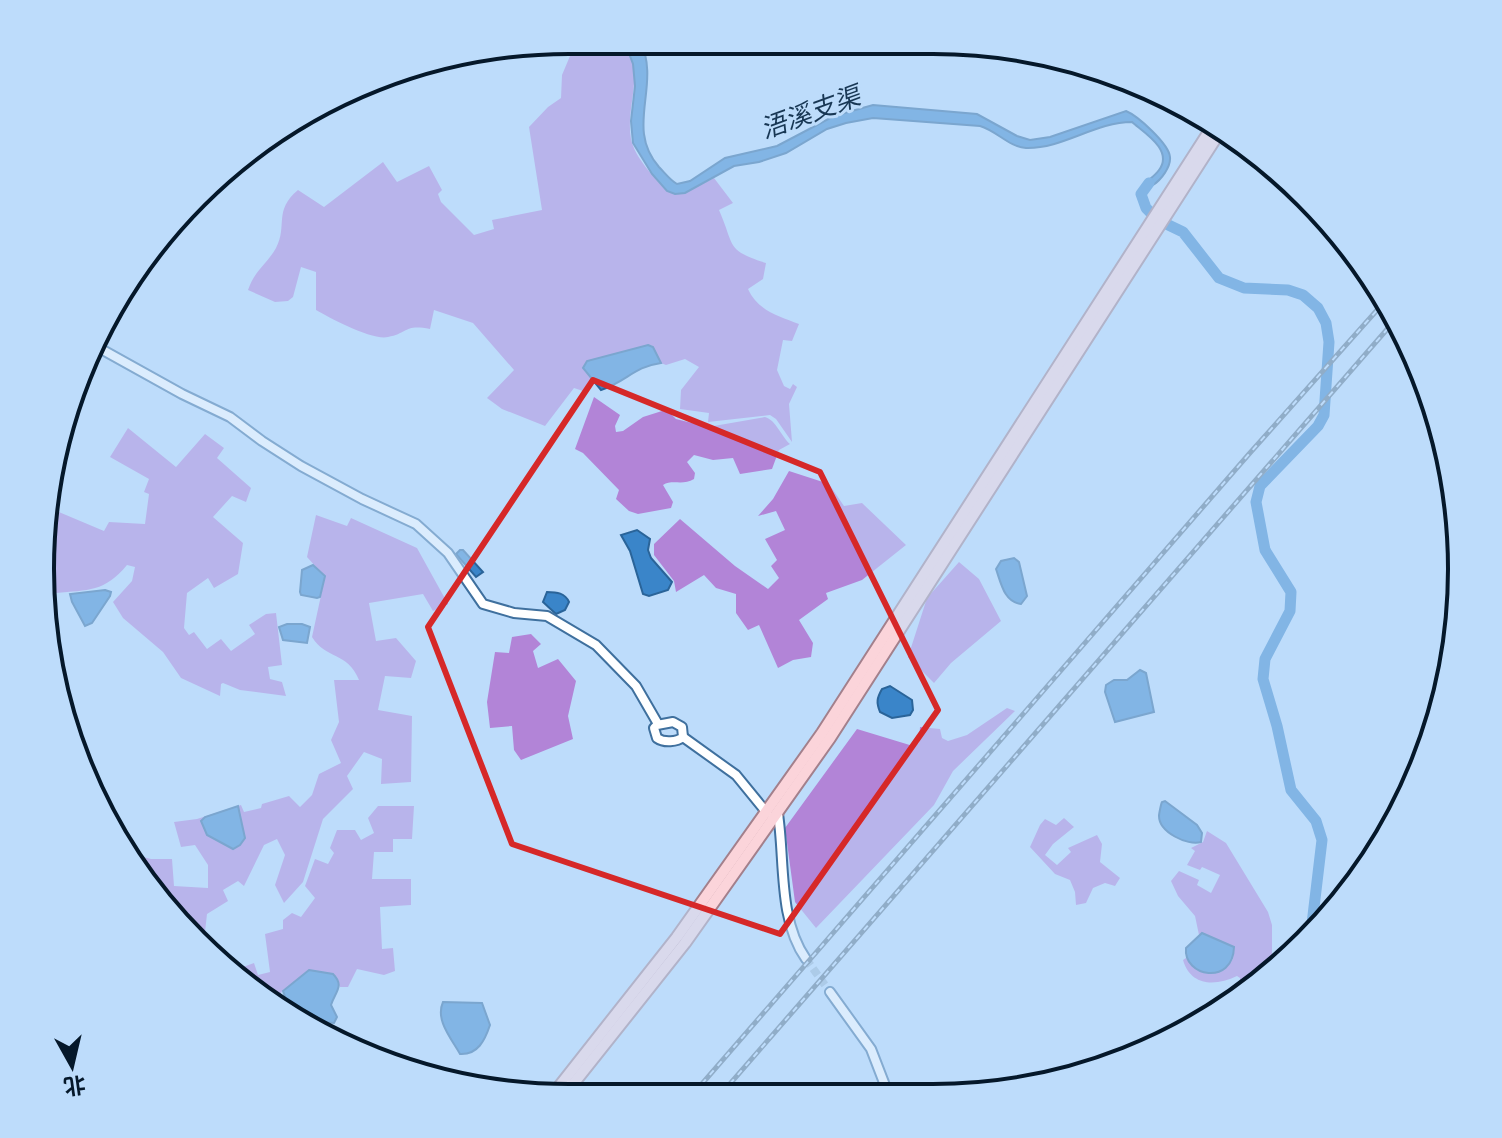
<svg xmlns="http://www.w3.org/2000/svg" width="1502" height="1138" viewBox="0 0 1502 1138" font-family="'PT Sans','Noto Sans SC',sans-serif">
  <rect width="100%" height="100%" fill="#bddcfb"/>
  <g fill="#b284d7">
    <path d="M569,40H624C646,75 625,105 631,139C635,158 654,177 667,191L685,193L714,178L733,203L719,210C735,246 725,250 766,263L763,279L748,289C758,311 779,316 799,324L792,341L783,340L777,370L784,386L790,389L793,384L797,387L789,404L792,442L776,419L770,415L708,422L709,413L680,409L681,390L699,367L685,359L666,365L661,363L651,345L585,363L584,370L594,382L583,391L574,388L545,426L502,409L487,398L514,370L473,323L434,310L430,329C404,324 409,333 388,337C373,341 330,318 316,310V272L301,267L293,297L288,301L275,302L248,290C255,270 267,264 276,248C288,225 273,211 298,190L324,207L383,162L397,182L429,166L442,190L438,194L441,202L474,235L494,229L492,220L542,210L529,127L548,107L561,98L562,75L570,56L541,44Z"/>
    <path d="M594,397L620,415L615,426L616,432L623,431L643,417L662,411L669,412L676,419L708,427L765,417C776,420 781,436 790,444L779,450L772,469L740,474L733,458L713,460L694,455L687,462L695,473L694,479C683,486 672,479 663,485L673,502L671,508L638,514L629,511L616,499L619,490L583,453L575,449Z"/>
    <path d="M128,428L176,467L205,434L224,448L217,458L251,488L246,502L232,496L213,517L243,543L238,574L214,588L208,578L187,593L184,628L189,635L194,632L207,649L221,639L231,651L255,634L249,625L266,614L276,613L282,665L268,667L270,679L282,682L286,696L240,690L223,683L221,684L220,696L181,678L163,652L123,618L113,602L132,581L135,567L127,565C105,592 88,590 56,593L43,579L47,507L104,531L109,522L145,524L149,494L144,492L149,479L110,457Z"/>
    <path d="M789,471L829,484L844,506L862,503L906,545L862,580L826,593L828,599L799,620L813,643L811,657L793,660L778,668L759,625L748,630L736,613V594L716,588L704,575L676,592L674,581L654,555V544L680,519L735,566L768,589L779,578L771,566L777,560L765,539L785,530L776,511L758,516L773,499Z"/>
    <path d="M316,515L347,526L351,518L417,548L448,604L433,611L423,594L369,603L376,641L396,638L416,661L411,678L385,676L378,710L412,716L411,782L381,784L382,759L364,752L347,776L353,789L323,819L303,882L284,903L275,885L285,855L277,839L264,845L244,886L238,881L223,890L228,901L207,914L205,932L189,933L180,908C165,905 150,897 148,880L142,879L124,852L151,859H172L174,886L208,888V865L195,845L181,847L174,822L197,819L241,805L244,812L261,808L262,804L289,796L300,807L312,795L319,774L341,763L331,740L339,722L334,680H359C347,651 326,660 312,637L325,577L307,557Z"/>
    <path d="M959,562L979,579L1001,621L951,663L934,683L908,657L927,598Z"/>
    <path d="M531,634L541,644L533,651L538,668L558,659L576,681L568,716L573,739L521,760L514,750L512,726L490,728L487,702L495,652L509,653L512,637Z"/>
    <path d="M1007,708L1015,711L953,771L934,805L816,928L795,902L785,828L857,729L913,746L919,743L920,727L940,729L942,738L948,741L967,735Z"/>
    <path d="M378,806H414L412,839H393V852H374L372,879H411V905L380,907L382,949L393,948L395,971L384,975L357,969L348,987H340L336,976L284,989L273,1003L232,971L254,963L258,975L270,972L265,934L283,929V920L292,913L301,917L315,898L305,886L315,859L328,864L334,853L330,848L337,830H355L361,840L374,833L368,818Z"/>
    <path d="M1064,818L1074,827L1053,844L1045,855L1057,865L1071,852L1068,848L1097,835L1102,844L1100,862L1120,878L1115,886L1105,883L1093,888L1086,903L1076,905L1075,892L1070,880L1055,874L1030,847L1040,825L1045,819L1056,825Z"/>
    <path d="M1207,831L1226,843L1268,912L1272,925V958L1264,978L1239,999L1240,978L1237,976C1216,986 1191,987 1183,960L1186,958C1199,976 1221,977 1233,959L1234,947L1202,934L1199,935L1195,916L1178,896L1171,881L1179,871L1199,880L1197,885L1211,893L1220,875L1202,867L1200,870L1187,865L1195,851L1191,848L1203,842Z"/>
  </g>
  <g fill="#3a85c9" stroke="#2a6499" stroke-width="2">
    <path d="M624,40H640C662,86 624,127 659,167C665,173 670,180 677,184L690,181L725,158L777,146L834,116L873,105L977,114L1017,136L1030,140L1050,137L1126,111C1138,116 1169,144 1170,157C1171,167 1161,180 1153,185C1147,189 1146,193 1138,195C1141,182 1152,180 1159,170C1174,150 1143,132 1132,122C1095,122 1063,149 1026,148C1009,147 997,131 980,126L873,118L846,123L827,129L786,153L759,162L734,166L685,193L675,194L667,191L652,174L633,143L631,121L635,86L633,64Z"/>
    <path d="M648,345L653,347L661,363C633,367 628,381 601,390L583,368L587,361Z"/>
    <path d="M637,530L650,539L648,550L651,558L672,582L668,590L649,596L643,594L630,551L621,535Z"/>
    <path d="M460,550H463L483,572L476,577L456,554Z"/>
    <path d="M1014,558L1019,562L1027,596L1021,604C1004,602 1001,583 996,569L1001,561Z"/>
    <path d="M313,565L325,576L320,597L317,598L301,595L300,592L302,570Z"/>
    <path d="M105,590L111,592L110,596L92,623L85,626L72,602L70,594Z"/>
    <path d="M547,592C557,592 565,593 569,602L565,610L556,614L543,602Z"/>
    <path d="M287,624H302L310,627L307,643L283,640L279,627Z"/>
    <path d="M1140,670L1146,673L1154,712L1115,722L1105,692L1106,685L1114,680H1127Z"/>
    <path d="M890,686L912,700L913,710L910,715L892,718L880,712C876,702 877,698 882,689Z"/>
    <path d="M1165,801L1197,825L1202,833L1201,842C1187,846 1159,832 1159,816C1159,814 1161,804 1162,802Z"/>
    <path d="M238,806L245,838L240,845L233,849L207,835L201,821L205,817Z"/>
    <path d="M1202,933L1234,947C1233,986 1183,977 1186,948Z"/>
    <path d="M309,970L333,974C345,986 335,992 331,1005L337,1017L334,1023L320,1022L304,1027C292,1017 288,1005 283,991Z"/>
    <path d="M443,1002L482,1003L490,1025C485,1040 478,1055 460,1054C451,1038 435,1020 443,1002Z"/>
  </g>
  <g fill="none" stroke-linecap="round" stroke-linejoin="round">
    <path stroke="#3a85c9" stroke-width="11" d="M1149,183L1141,194L1146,208L1158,220L1183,232L1219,278L1244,288L1288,290L1303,295L1318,308L1326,323L1329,342L1324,415L1318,426L1260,486L1256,502L1265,550L1291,592L1290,611L1265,659L1263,679L1277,726L1291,790L1316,821L1322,840L1312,924L1306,934L1276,969"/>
    <path stroke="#98b5d1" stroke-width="8" stroke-dasharray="8 4" stroke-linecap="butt" d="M806,959L830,992"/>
    <defs>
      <g id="tertiary">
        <path d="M92,344L182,394L230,417L262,441L301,466L362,499L416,524L448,553L483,604L514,613L547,616L596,645L636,686L658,724"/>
        <path d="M673,722L682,727L683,737C677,742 664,743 657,738L654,728L657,725Z"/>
        <path d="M683,737L736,775L767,813"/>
        <path d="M778,814C785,859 778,920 806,959"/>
        <path d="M830,992L871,1049L888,1093"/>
      </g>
      <g id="primary">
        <path d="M554,1093L677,937L822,733L1214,124"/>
        <path d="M566,1093L685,943L830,738L1223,127"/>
      </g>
    </defs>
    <use href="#tertiary" stroke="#3f709e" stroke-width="12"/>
    <use href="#primary" stroke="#a3808c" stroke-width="14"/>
    <use href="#tertiary" stroke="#fff" stroke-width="8"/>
    <use href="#primary" stroke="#fbd4da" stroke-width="10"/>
    <defs>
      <g id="rail">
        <path d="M694,1093L1249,454L1386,300"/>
        <path d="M722,1093L1396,319"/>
      </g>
    </defs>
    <use href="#rail" stroke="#5a738b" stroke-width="5"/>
    <use href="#rail" stroke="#bddcfb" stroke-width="2" stroke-dasharray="6" stroke-linecap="butt"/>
  </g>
  <path d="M0 0H1502V1138H0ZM593,380L820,472L938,710L780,934L512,844L428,627Z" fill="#bddcfb" fill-opacity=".55" fill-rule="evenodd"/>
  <path fill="none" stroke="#d62828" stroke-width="6" stroke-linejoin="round" d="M593,380L820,472L938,710L780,934L512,844L428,627Z"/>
  <g text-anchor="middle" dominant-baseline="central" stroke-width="6" stroke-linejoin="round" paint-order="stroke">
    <g font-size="26" font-style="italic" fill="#183754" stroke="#bddcfb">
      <text transform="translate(810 112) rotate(-20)">浯溪支渠</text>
    </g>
  </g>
  <path d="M0 0H1502V1138H0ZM569 54H933A515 515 0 0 1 1448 569V569A515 515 0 0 1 933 1084H569A515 515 0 0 1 54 569V569A515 515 0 0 1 569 54Z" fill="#bddcfb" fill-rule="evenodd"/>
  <path fill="none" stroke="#05182a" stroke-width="4" d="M569 54H933A515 515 0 0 1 1448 569V569A515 515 0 0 1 933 1084H569A515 515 0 0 1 54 569V569A515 515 0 0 1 569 54Z"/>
  <g transform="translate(72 1066) rotate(172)" stroke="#bddcfb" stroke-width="6" paint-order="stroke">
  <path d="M0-6L14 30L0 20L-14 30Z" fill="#05182a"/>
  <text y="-12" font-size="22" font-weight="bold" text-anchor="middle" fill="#05182a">北</text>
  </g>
</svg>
